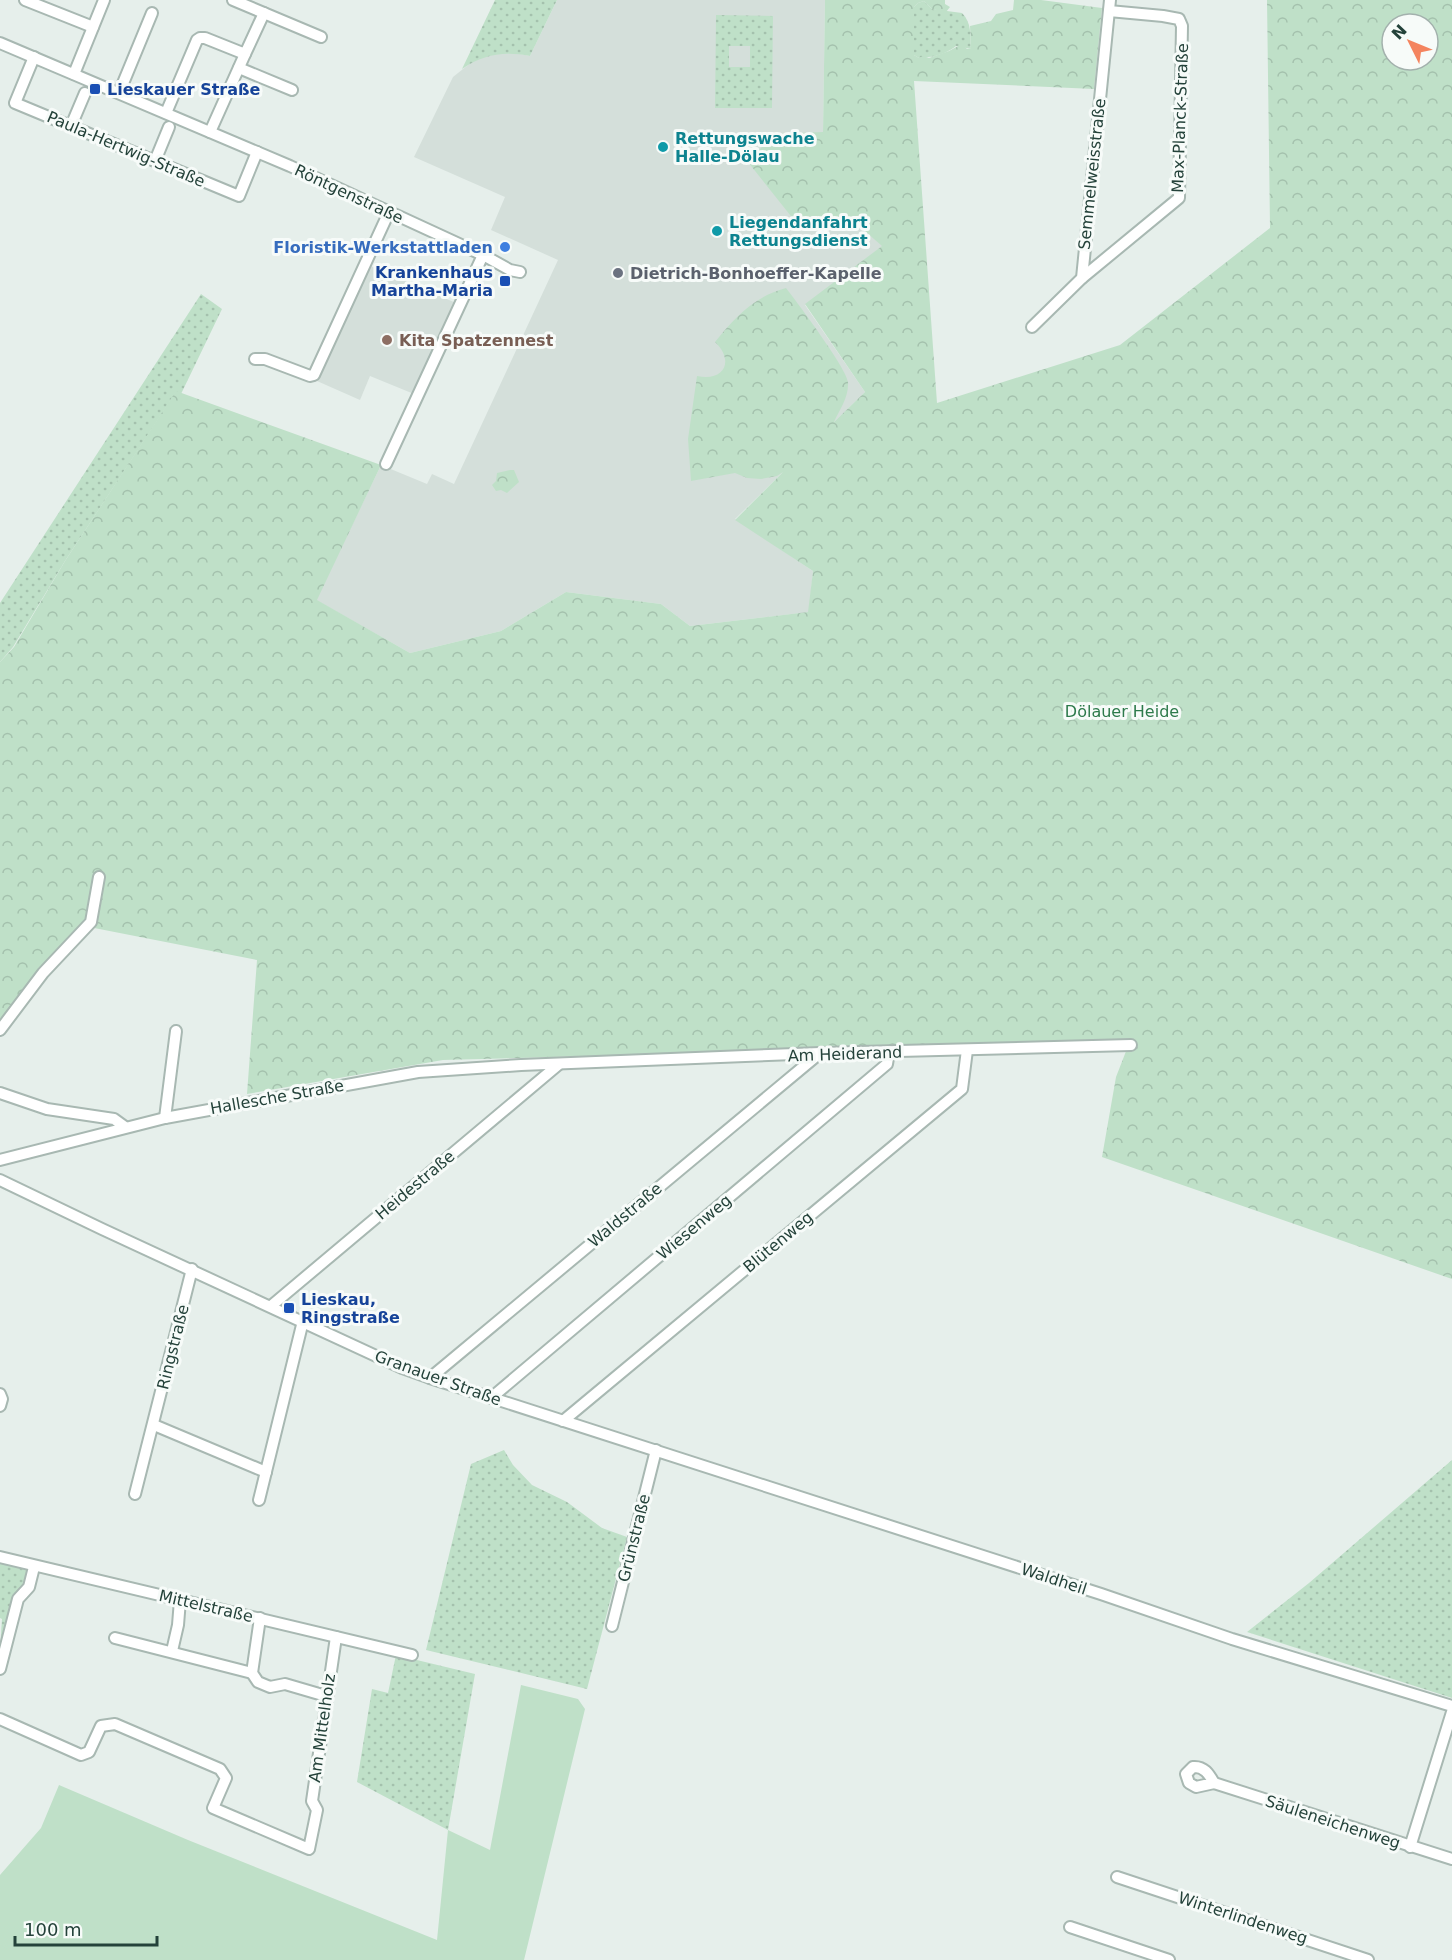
<svg xmlns="http://www.w3.org/2000/svg" width="1452" height="1960" viewBox="0 0 1452 1960" font-family="'DejaVu Sans',sans-serif">
  <defs>
    <pattern id="grass-dots" width="8" height="8" patternUnits="userSpaceOnUse" patternTransform="scale(1.5)"><rect width="8" height="8" fill="#bfe0c8"/><path d="M2 2h.1M6 6h.1" fill="none" stroke="#a4c1ad" stroke-width="1.8" stroke-linecap="round"/></pattern>
    <pattern id="forest-crowns" width="20" height="18" patternUnits="userSpaceOnUse" patternTransform="scale(1.5)"><rect width="20" height="18" fill="#bfe0c8"/><path d="M2 6a3 3 0 1 1 6 0M12 15a3 3 0 1 1 6 0" fill="none" stroke="#a4c1ad"/></pattern>
  </defs>
  <rect width="100%" height="100%" fill="#e6efeb"/>
  <g fill="#d4dfda">
    <path d="M557,0H825L823,133L774,134L798,225L851,219L883,246L805,305L865,392L735,519L813,571L809,612L690,626L661,604L566,592L501,631L410,653L316,600L381,465L427,484L432,474L454,484L558,260L491,230L505,197L414,157L453,77L473,61L492,54L515,53L530,56Z"/>
    <path d="M368,265L456,303L414,394L370,376L360,400L317,381Z"/>
  </g>
  <g fill="url(#grass-dots)" fill-rule="evenodd">
    <path d="M495,0H557L530,56C504,51 484,54 462,69Z"/>
    <path d="M924,1L932,9L962,13C972,23 970,35 971,49L956,46C950,51 937,57 928,57C925,58 922,57 919,58L914,55V7L918,3Z"/>
    <path d="M716,15L773,16L772,108H715ZM729,46H750V67H729Z"/>
    <path d="M201,294L222,309L181,394L176,392L65,561L13,647L0,662V603Z"/>
    <path d="M504,1450L513,1465L532,1485L567,1502L602,1528L627,1537L587,1689L426,1650L471,1464Z"/>
    <path d="M1452,1460V1698L1247,1632L1309,1583Z"/>
    <path d="M0,1561L27,1568L22,1589L14,1598L0,1648L2,1619L0,1618Z"/>
    <path d="M396,1655L475,1674L448,1830L357,1782L372,1689L388,1693Z"/>
  </g>
  <g fill="url(#forest-crowns)" fill-rule="evenodd">
    <path d="M825,0H945V4L950,7L946,12L932,9L924,1L918,3L914,7V55L919,58L923,56L929,58L949,51L962,44L967,49H971L970,26L991,21L996,14L1013,10L1014,0H1041L1102,8L1094,89L914,81L937,403L1120,345L1270,228L1267,0H1452V1279L1102,1157L1116,1077L1130,1041L443,1060L247,1094L257,960L84,926L3,1021H0V662L14,647L65,561L176,391L381,465L317,600L410,653L501,631L566,592L661,604L690,626L808,612L813,571L735,520L783,472L777,476L761,479L747,478L735,473L691,481L688,439L697,376C724,382 735,361 715,342C734,318 755,296 786,288C797,302 847,369 848,382C849,397 840,409 834,422L865,392L805,304L882,246L851,219L798,225L748,162L774,134L823,132ZM1392,24H1428V60H1392Z"/>
    <path d="M510,470H514L519,482L507,493L501,490L496,491L492,485L496,481L497,473Z"/>
  </g>
  <path fill="#bfe0c8" d="M521,1685L578,1699L585,1709L524,1960H0V1875L41,1828L59,1785L188,1840L437,1940L448,1830L490,1850Z"/>
  <g fill="none" stroke-linecap="round" stroke-linejoin="round">
    <defs>
      <g id="minor">
        <path d="M25,0L93,27"/>
        <path d="M233,0L321,37"/>
        <path d="M0,43L290,166L483,255L510,270L520,272"/>
        <path d="M34,57L15,103L239,196L257,152"/>
        <path d="M239,68L292,90"/>
        <path d="M74,74L104,0"/>
        <path d="M119,93L152,13"/>
        <path d="M166,113L197,40L200,38H205L245,54L264,13"/>
        <path d="M71,126L85,93"/>
        <path d="M210,132L245,54"/>
        <path d="M155,161L169,127"/>
        <path d="M1082,278L1179,198L1182,26L1179,19L1163,16L1109,11"/>
        <path d="M1032,327L1082,278L1110,0"/>
        <path d="M255,359H265L310,376L314,375L389,212"/>
        <path d="M386,464L483,255"/>
        <path d="M0,1030L43,973L91,922L99,877"/>
        <path d="M0,1093L47,1109L114,1119L125,1127"/>
        <path d="M165,1118L176,1031"/>
        <path d="M0,1160L165,1118L418,1072L521,1065L820,1053L1131,1045"/>
        <path d="M0,1180L102,1229L402,1368L430,1378L1101,1594L1232,1639L1452,1706"/>
        <path d="M271,1306L558,1065"/>
        <path d="M430,1378L820,1053"/>
        <path d="M0,1394L2,1399L0,1406"/>
        <path d="M491,1398L887,1064L889,1052"/>
        <path d="M563,1421L962,1089L967,1050"/>
        <path d="M154,1425L266,1472"/>
        <path d="M135,1494L192,1269"/>
        <path d="M259,1500L303,1321"/>
        <path d="M0,1557L412,1655"/>
        <path d="M260,1618L252,1673L258,1682L270,1687L285,1684L326,1696"/>
        <path d="M612,1626L656,1450"/>
        <path d="M115,1638L252,1673"/>
        <path d="M172,1651L178,1625L180,1600"/>
        <path d="M0,1669L18,1599L29,1587L34,1567"/>
        <path d="M0,1719L81,1755L89,1752L101,1726L115,1724L220,1769L226,1778L213,1808L309,1849L317,1810L312,1801L336,1637"/>
        <path d="M1193,1767C1204,1766 1209,1774 1214,1783L1196,1787L1189,1783L1186,1774Z"/>
        <path d="M1214,1783L1452,1859"/>
        <path d="M1410,1847L1452,1712"/>
        <path d="M1117,1877L1368,1960"/>
        <path d="M1070,1927L1169,1960"/>
      </g>
    </defs>
    <use href="#minor" stroke="#a8b8b2" stroke-width="14"/>
    <use href="#minor" stroke="#fff" stroke-width="10"/>
  </g>
  <g fill="#1a4fb4" stroke="#f7fbf9" stroke-width="2">
    <rect x="89" y="83" width="12" height="12" rx="3"/>
    <rect x="499" y="275" width="12" height="12" rx="3"/>
    <rect x="283" y="1302" width="12" height="12" rx="3"/>
  </g>
  <g fill="#0f9aa8" stroke="#f7fbf9" stroke-width="2">
    <circle cx="663" cy="147" r="6"/>
    <circle cx="717" cy="231" r="6"/>
  </g>
  <circle fill="#3f7fe0" stroke="#f7fbf9" stroke-width="2" cx="505" cy="247" r="6"/>
  <circle fill="#6b7280" stroke="#f7fbf9" stroke-width="2" cx="618" cy="273" r="6"/>
  <circle fill="#8d6e63" stroke="#f7fbf9" stroke-width="2" cx="387" cy="340" r="6"/>
  <g text-anchor="middle" dominant-baseline="central" stroke-width="6" stroke-linejoin="round" paint-order="stroke">
    <g font-size="16" font-weight="bold" fill="#164399" stroke="#f7fbf9" text-anchor="start">
      <text x="107" y="89">Lieskauer Straße</text>
      <text x="493" y="272" text-anchor="end">Krankenhaus<tspan x="493" dy="18">Martha-Maria</tspan></text>
      <text x="301" y="1299">Lieskau,<tspan x="301" dy="18">Ringstraße</tspan></text>
    </g>
    <g font-size="16" fill="#24423a" stroke="#f7fbf9">
      <text transform="translate(1180 118) rotate(-88)">Max-Planck-Straße</text>
      <text transform="translate(126 149) rotate(23)">Paula-Hertwig-Straße</text>
      <text transform="translate(1092 174) rotate(-84)">Semmelweisstraße</text>
      <text transform="translate(349 194) rotate(25)">Röntgenstraße</text>
      <text transform="translate(845 1054) rotate(-2)">Am Heiderand</text>
      <text transform="translate(277 1097) rotate(-10)">Hallesche Straße</text>
      <text transform="translate(415 1185) rotate(-40)">Heidestraße</text>
      <text transform="translate(625 1215) rotate(-40)">Waldstraße</text>
      <text transform="translate(694 1227) rotate(-40)">Wiesenweg</text>
      <text transform="translate(778 1242) rotate(-40)">Blütenweg</text>
      <text transform="translate(173 1347) rotate(-76)">Ringstraße</text>
      <text transform="translate(438 1378) rotate(20)">Granauer Straße</text>
      <text transform="translate(634 1538) rotate(-76)">Grünstraße</text>
      <text transform="translate(1054 1579) rotate(18)">Waldheil</text>
      <text transform="translate(206 1606) rotate(13)">Mittelstraße</text>
      <text transform="translate(322 1728) rotate(-82)">Am Mittelholz</text>
      <text transform="translate(1333 1822) rotate(18)">Säuleneichenweg</text>
      <text transform="translate(1243 1918) rotate(18)">Winterlindenweg</text>
    </g>
    <g font-size="16" font-weight="bold" fill="#0d838f" stroke="#f7fbf9" text-anchor="start">
      <text x="675" y="138">Rettungswache<tspan x="675" dy="18">Halle-Dölau</tspan></text>
      <text x="729" y="222">Liegendanfahrt<tspan x="729" dy="18">Rettungsdienst</tspan></text>
    </g>
    <g font-size="16" font-weight="bold" fill="#366cbe" stroke="#f7fbf9" text-anchor="end">
      <text x="493" y="247">Floristik-Werkstattladen</text>
    </g>
    <g font-size="16" font-weight="bold" fill="#5b616d" stroke="#f7fbf9" text-anchor="start">
      <text x="630" y="273">Dietrich-Bonhoeffer-Kapelle</text>
    </g>
    <g font-size="16" font-weight="bold" fill="#785e54" stroke="#f7fbf9" text-anchor="start">
      <text x="399" y="340">Kita Spatzennest</text>
    </g>
    <g font-size="16" fill="#2d7a4b" stroke="#f7fbf9">
      <text x="1122" y="711">Dölauer Heide</text>
    </g>
  </g>
  <g transform="translate(1410 42) rotate(313)"><circle r="28" fill="#f7fbf9" stroke="#a3b1ad" stroke-width="1.5"/>
  <path d="M0-4.5L10 22L0 15L-10 22Z" fill="#f4845f"/>
  <text y="-9" font-size="16" font-weight="bold" text-anchor="middle" fill="#24423a">N</text>
  </g>
  <path d="M15 1936v9h142v-9" fill="none" stroke="#24423a" stroke-width="3"/>
  <text x="24" y="1936" font-size="18" fill="#24423a" stroke="#f7fbf9" stroke-width="4.5" paint-order="stroke">100 m</text>
</svg>
